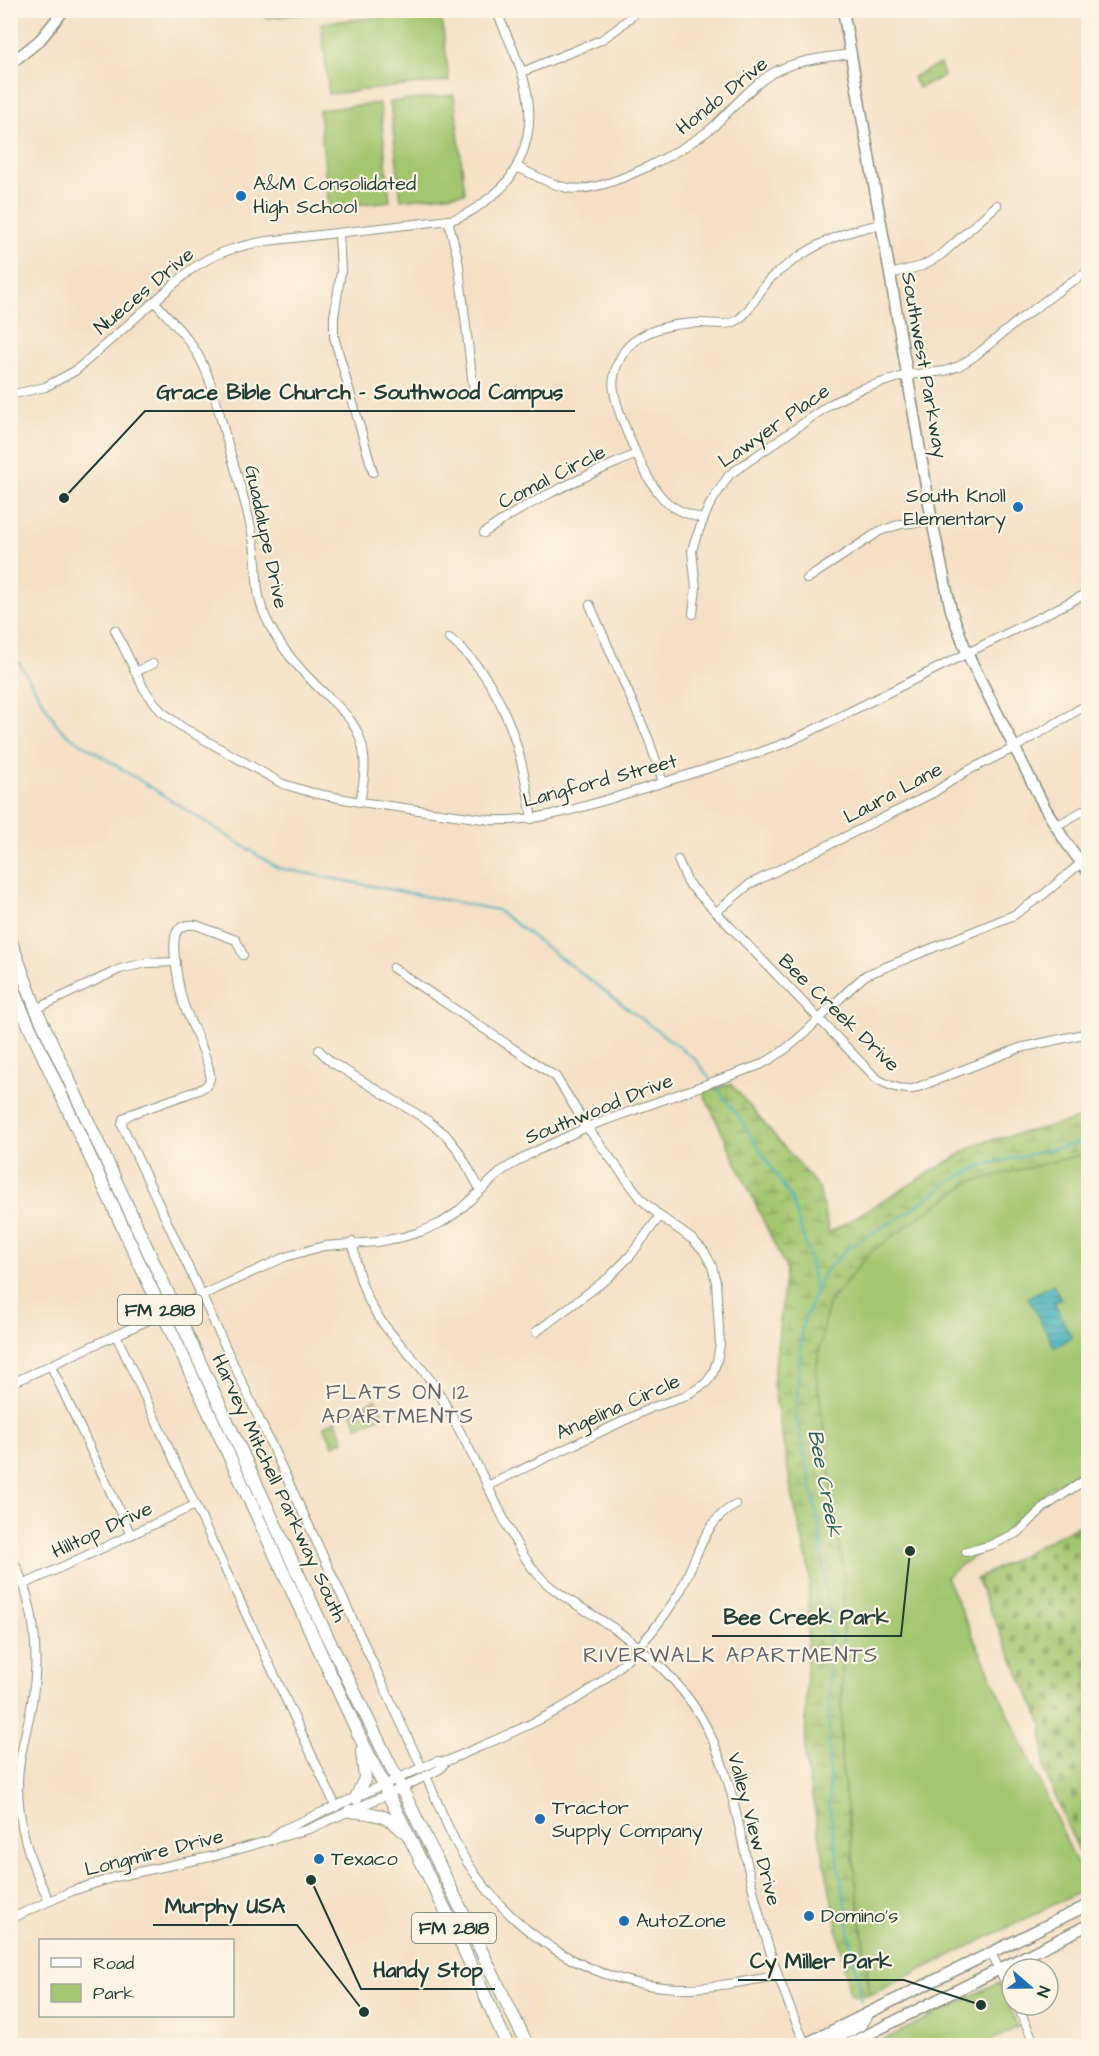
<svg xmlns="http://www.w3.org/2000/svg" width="1099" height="2056" viewBox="0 0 1099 2056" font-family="'Architects Daughter',sans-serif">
  <defs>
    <pattern id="wetland-marsh" width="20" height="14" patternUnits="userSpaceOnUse" patternTransform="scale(1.5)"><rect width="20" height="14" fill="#a3c670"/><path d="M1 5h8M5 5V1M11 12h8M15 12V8" fill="none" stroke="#84a25d"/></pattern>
    <pattern id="cemetery-stones" width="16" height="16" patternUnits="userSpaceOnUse" patternTransform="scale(1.5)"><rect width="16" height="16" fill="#a3c670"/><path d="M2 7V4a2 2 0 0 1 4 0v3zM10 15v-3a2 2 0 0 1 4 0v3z" fill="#84a25d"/></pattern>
    <pattern id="water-rules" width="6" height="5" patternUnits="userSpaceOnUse" patternTransform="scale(1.5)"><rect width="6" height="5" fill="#41b1ba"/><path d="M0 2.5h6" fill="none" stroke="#369198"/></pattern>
  </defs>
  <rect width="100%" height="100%" fill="#fcf5e5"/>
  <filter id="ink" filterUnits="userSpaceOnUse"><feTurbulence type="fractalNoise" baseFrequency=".0167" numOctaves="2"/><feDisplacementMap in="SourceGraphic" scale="12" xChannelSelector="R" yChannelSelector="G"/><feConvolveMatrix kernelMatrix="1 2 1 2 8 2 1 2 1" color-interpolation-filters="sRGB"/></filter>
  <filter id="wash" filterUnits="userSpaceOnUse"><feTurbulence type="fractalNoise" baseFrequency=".008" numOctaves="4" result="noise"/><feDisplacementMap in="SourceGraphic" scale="24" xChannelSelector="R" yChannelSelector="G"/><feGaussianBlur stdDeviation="1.35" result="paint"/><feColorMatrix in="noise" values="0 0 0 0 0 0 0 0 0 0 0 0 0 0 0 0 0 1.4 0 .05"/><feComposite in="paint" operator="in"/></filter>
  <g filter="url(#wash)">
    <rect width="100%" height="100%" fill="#f5e0c6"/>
    <path fill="url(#wetland-marsh)" stroke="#618252" stroke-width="1.5" d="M731,1084L819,1188L829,1233L979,1143L1088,1117V1153L1084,1154L816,1370L844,1575L841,1758L870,1995L850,1996L805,1760L809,1569L792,1494L773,1384L786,1269L703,1092Z"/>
    <path fill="url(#cemetery-stones)" stroke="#618252" stroke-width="1.5" d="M1088,1520V1875L1045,1771L1042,1724L976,1579Z"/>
    <g fill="#a3c670" stroke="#618252" stroke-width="1.5">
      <path d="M261,11V10L334,11L266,18Z"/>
      <path d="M441,11L449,81L329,94L321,23Z"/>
      <path d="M940,64L944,76L918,88L913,77Z"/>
      <path d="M454,95L465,193L401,200L390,102Z"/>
      <path d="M380,103L390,201L329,208L319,110Z"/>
      <path d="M1088,1153V1468L1050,1488L1001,1535L946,1577L1088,1888L870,1995L841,1758L844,1575L816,1370L828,1304L869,1253L970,1182Z"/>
      <path d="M376,1399L383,1415L358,1427L351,1411Z"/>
      <path d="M336,1420L344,1440L333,1445L324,1426Z"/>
      <path d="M999,1982L1018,2027L983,2045H875V2044Z"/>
    </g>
    <path fill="url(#water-rules)" stroke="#307777" stroke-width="1.5" d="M1053,1284L1061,1299L1054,1303L1072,1338L1054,1347L1028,1297Z"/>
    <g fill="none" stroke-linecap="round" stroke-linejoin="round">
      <g stroke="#41b1ba" stroke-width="2">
        <path d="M10,658L19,663L58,726L65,733L278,868L497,910L695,1059L711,1080"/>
        <path d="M714,1084L742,1121L792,1200L810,1259L815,1295"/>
        <path d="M861,2002L829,1806V1624L819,1522L796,1416L802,1326L824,1272L849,1247L902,1216L949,1182L983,1165L1088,1141"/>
      </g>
    </g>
  </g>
  <g filter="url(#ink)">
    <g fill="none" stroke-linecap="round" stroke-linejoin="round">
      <defs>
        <g id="minor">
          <path d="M522,72L601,40L617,29L638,10"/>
          <path d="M517,167C533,174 550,185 568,188C604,195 685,150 713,127C730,111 751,86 771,74C794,60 823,58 850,54"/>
          <path d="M448,220L458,259L474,394"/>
          <path d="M339,233L341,272L334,317V337L373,472"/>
          <path d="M890,274L922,266L941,255L997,205"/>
          <path d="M155,302C169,319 187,335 198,355C212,379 218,410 226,437C235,470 247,504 253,538C259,566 253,591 266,618C277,642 293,662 311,680C334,705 360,718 364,756C366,771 363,787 360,802"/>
          <path d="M10,395L45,387L75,371L189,271C213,253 238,246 267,241L450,220C468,216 482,204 497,192C507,184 515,171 520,159C544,105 517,60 496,10"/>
          <path d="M703,519C687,514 671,509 660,495C644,476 618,416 614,391C611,375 620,352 633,342C652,327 678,323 702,323C712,323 725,326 734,322C749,315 758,292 769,280C776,272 786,267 794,260C823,240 846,231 882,224"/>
          <path d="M484,533C530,499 585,477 636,454"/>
          <path d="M807,579L880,531L901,524L932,521"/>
          <path d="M590,605L649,740L663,782"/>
          <path d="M693,614L696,588L692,551L695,540L709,506L729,475L829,405L860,389L907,375L945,371L959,366L975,356L1019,320L1068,284L1088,272"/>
          <path d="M115,630L144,689L161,711L182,727L283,784L313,793L360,802L491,820C542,822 582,807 629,793C673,779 717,766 761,752L791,741L1088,593"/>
          <path d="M449,638C504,680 523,754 532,819"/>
          <path d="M135,672L153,664"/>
          <path d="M1056,826L1088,808"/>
          <path d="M678,860L688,883L876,1078C888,1086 899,1090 913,1089L1020,1048L1088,1033"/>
          <path d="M716,912L750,884L933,793L965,772L1014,748L1088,704"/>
          <path d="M243,955L236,940L196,925C187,924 177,926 175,937C172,950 179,989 183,1002C188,1019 211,1062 210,1077C210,1084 205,1087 199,1090L131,1114L123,1119L122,1125L422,1768"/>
          <path d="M393,968L556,1077L587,1127L642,1200L660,1216L692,1239L704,1251L712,1266L716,1282L720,1345L717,1361L712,1375L706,1383L684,1397L653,1407L487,1486"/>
          <path d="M36,1009L120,969L146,963L176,962"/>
          <path d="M319,1050L331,1062L427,1120L445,1134L458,1150L480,1189"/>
          <path d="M353,1242C356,1267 361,1288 374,1310C389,1337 416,1357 433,1384C456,1420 474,1459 493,1497C508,1527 521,1559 545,1582C565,1600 590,1612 612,1627C645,1650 678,1680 699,1714C729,1763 738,1822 750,1877C763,1934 781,1990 805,2043"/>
          <path d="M536,1332L608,1278L630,1256L660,1216"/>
          <path d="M116,1335L336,1807"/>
          <path d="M51,1366L131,1535"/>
          <path d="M10,1384L285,1257L324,1246L377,1242L403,1237L420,1232L441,1223L456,1213L503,1170L530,1154L587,1127L760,1065C802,1044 830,1004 866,975L1014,915L1043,895L1081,863"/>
          <path d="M966,1552L991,1545L1019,1532L1043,1508L1088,1478"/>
          <path d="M10,1555C35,1598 40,1653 32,1702C28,1728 18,1756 18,1783C18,1826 29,1863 49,1900"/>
          <path d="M23,1585L195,1505"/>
          <path d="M426,1776C439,1805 450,1836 467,1862C513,1934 591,1985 678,1988C711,1989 745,1981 777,1976"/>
          <path d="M273,1838L282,1830L437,1761L445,1762C507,1734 574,1711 624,1662C644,1643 663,1619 678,1595C695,1566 703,1519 736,1505"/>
          <path d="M10,1919L72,1891L115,1877L219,1855L309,1829L400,1789L440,1769L445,1762"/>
          <path d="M991,1953L1012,1996"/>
          <path d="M1017,2005L1036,2046"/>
        </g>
        <g id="major">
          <path d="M843,10L890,274L932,521L951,610L967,653L1044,806L1065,841L1088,872"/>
          <path d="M10,64L40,40L64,10"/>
          <path d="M801,2046L1088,1905"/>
          <path d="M823,2046L861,2025L868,2013"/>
          <path d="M845,2046L1088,1925"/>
        </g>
        <g id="highway">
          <path d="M10,939L36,1009L326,1634L528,2046"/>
          <path d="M10,980L17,1000L358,1733L454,1928L508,2046"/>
          <path d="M356,1798L365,1778L362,1751"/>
          <path d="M350,1811C371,1813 387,1814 402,1830"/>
        </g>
      </defs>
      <use href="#minor" stroke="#8a8e7d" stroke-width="10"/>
      <use href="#major" stroke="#8a8e7d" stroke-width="13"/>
      <use href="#highway" stroke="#8a8e7d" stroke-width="14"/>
      <use href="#minor" stroke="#fff" stroke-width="8"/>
      <use href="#major" stroke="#fff" stroke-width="10"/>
      <use href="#highway" stroke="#fff" stroke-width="12"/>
    </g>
  </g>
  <g fill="#1f6fb2" stroke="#fcf5e5" stroke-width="2">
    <circle cx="241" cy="196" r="6"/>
    <circle cx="1018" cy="507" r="6"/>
    <circle cx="540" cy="1819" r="6"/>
    <circle cx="319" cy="1859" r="6"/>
    <circle cx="809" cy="1916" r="6"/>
    <circle cx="624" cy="1921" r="6"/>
  </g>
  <g text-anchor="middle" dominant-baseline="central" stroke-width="4.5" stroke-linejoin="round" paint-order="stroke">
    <g fill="#fcf5e5" stroke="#617469" stroke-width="1.5">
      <rect x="118" y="1295" width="84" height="30" rx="4.5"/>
      <rect x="412" y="1913" width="84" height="30" rx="4.5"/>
    </g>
    <g font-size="18" font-weight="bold" fill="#1f3d34">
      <text x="160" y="1310">FM 2818</text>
      <text x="454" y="1928">FM 2818</text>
    </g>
    <g font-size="20" fill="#1f3d34" stroke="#fcf5e5">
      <text transform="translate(722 96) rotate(-39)">Hondo Drive</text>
      <text transform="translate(144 291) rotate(-40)">Nueces Drive</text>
      <text transform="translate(924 365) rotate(80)">Southwest Parkway</text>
      <text transform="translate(774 426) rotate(-35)">Lawyer Place</text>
      <text transform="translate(552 477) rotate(-27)">Comal Circle</text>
      <text transform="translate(266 537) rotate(78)">Guadalupe Drive</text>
      <text transform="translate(600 781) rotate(-15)">Langford Street</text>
      <text transform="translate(893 793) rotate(-28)">Laura Lane</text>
      <text transform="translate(839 1013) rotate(44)">Bee Creek Drive</text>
      <text transform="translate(599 1109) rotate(-22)">Southwood Drive</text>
      <text transform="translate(618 1407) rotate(-24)">Angelina Circle</text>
      <text transform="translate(279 1488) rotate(65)">Harvey Mitchell Parkway South</text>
      <text transform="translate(102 1530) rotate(-25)">Hilltop Drive</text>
      <text transform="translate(754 1829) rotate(75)">Valley View Drive</text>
      <text transform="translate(154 1853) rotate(-14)">Longmire Drive</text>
    </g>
    <g font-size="20" fill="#1f3d34" stroke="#fcf5e5" text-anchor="start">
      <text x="253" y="184">A&amp;M Consolidated<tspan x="253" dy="23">High School</tspan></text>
      <text x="1006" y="496" text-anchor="end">South Knoll<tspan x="1006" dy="23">Elementary</tspan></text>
      <text x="552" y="1808">Tractor<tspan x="552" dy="23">Supply Company</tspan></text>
      <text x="331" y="1859">Texaco</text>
      <text x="821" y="1916">Domino's</text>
      <text x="636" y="1921">AutoZone</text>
    </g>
    <g font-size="21" letter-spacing="1.5" fill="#60636b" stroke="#fcf5e5">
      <text x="398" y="1392">FLATS ON 12<tspan x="398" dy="24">APARTMENTS</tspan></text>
      <text x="731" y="1655">RIVERWALK APARTMENTS</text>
    </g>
    <g font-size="21" font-style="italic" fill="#29605c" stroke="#fcf5e5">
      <text transform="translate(825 1483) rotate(79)">Bee Creek</text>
    </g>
  </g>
  <path fill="none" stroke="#1f3d34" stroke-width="2" d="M64 498L145 411H575M910 1551L901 1636H712M364 2012L297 1925H153M981 2005L904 1980H738M311 1880L361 1989H495"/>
  <g fill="#1f3d34" stroke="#fcf5e5" stroke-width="2">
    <circle cx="64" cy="498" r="6"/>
    <circle cx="910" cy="1551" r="6"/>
    <circle cx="364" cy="2012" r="6"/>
    <circle cx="981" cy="2005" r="6"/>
    <circle cx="311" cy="1880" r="6"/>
  </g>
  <g font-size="21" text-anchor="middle" font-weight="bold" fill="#1f3d34" stroke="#fcf5e5" stroke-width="4.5" stroke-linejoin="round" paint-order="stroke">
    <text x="360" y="399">Grace Bible Church - Southwood Campus</text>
    <text x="806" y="1624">Bee Creek Park</text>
    <text x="225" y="1913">Murphy USA</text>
    <text x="821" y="1968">Cy Miller Park</text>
    <text x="428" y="1977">Handy Stop</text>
  </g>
  <rect width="1099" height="2056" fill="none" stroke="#fcf5e5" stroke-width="36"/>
  <rect x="39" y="1939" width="195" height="78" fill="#fcf5e5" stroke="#a4ab9e" stroke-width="1.5"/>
  <rect x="51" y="1958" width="30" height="9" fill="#ffffff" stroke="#a4ab9e" stroke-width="1.5"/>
  <text x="93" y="1969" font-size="18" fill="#1f3d34">Road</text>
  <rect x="51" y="1984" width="30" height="18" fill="#a3c670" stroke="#a4ab9e" stroke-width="1.5"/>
  <text x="93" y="1999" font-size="18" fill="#1f3d34">Park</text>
  <g transform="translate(1030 1987) rotate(110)"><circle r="28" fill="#fcf5e5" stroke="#a4ab9e" stroke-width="1.5"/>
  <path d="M0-4.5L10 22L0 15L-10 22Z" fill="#1f6fb2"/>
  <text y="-9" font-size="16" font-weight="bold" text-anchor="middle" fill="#1f3d34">N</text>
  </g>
</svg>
